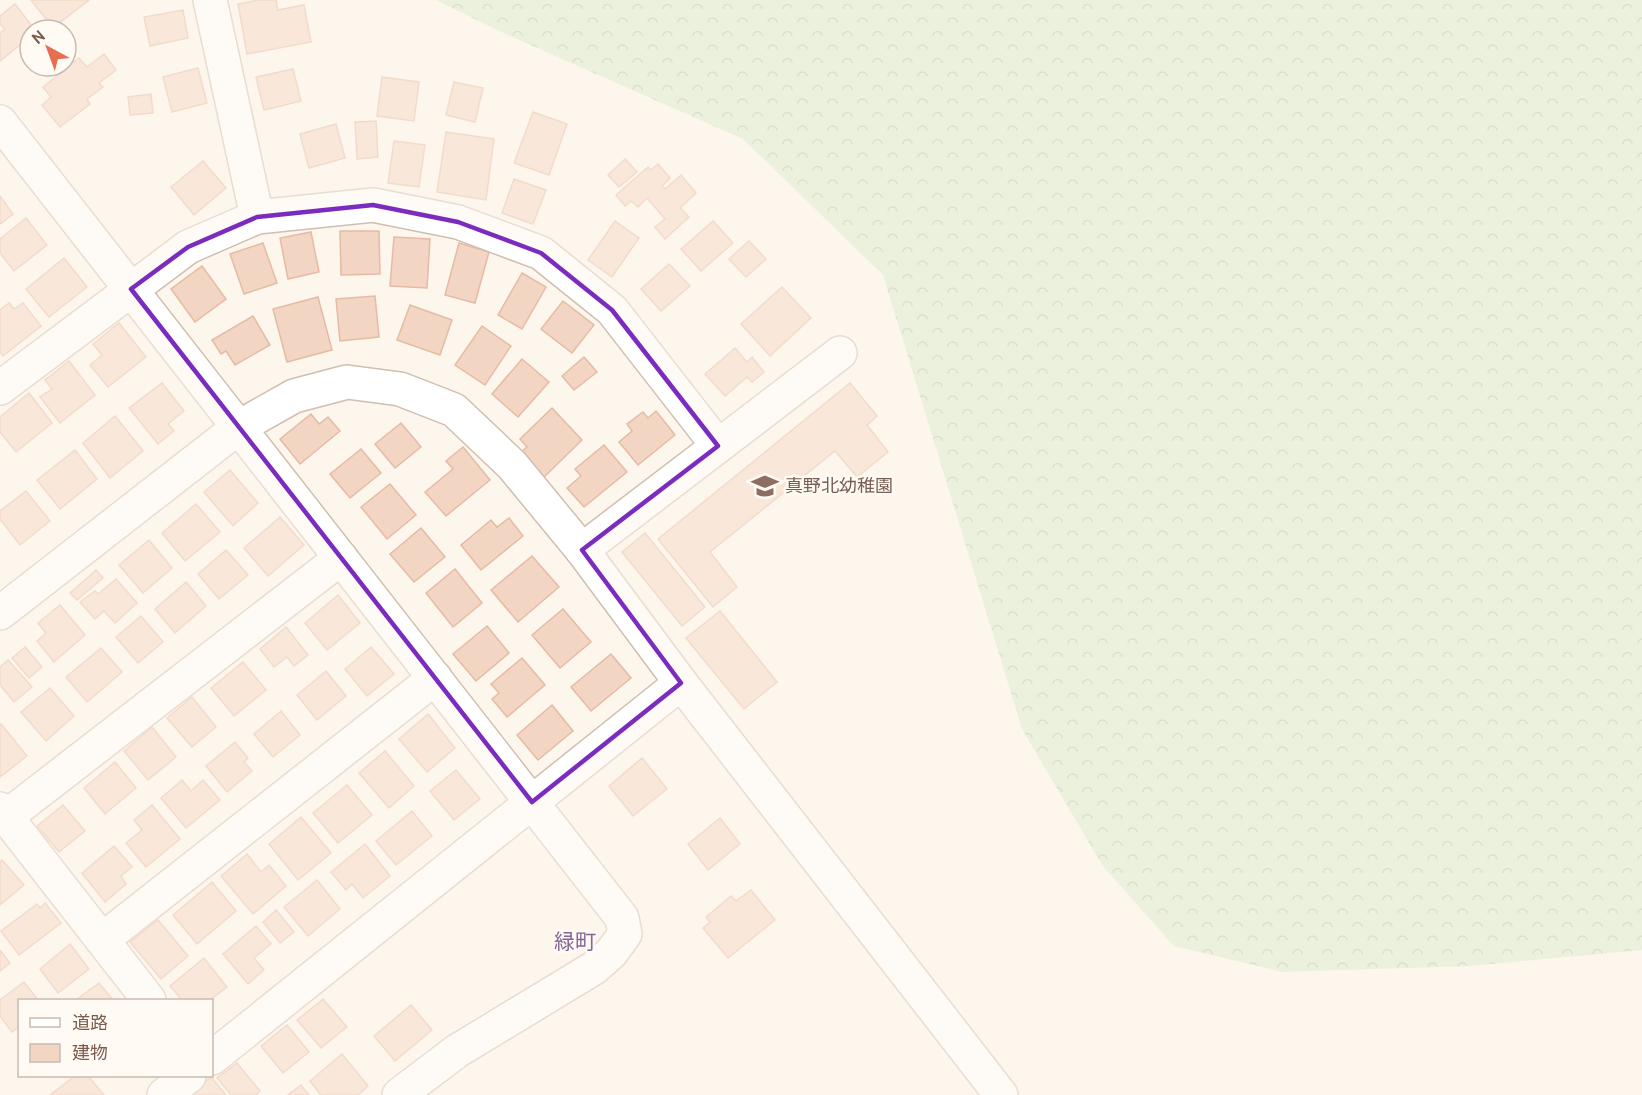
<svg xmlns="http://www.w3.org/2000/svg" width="1642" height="1095" viewBox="0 0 1642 1095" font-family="Cabin,'Noto Sans JP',sans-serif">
  <defs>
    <pattern id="forest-crowns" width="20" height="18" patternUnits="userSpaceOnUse" patternTransform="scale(1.5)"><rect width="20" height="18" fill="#d8ecc9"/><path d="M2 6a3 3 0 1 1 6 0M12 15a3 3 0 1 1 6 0" fill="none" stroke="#b4c2a5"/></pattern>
  </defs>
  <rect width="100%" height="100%" fill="#fdf6ec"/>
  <path fill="url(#forest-crowns)" d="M436,0H1642V950L1470,966L1282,972L1174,946L1102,865L1022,729L883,275L743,139L499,31Z"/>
  <g fill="#f3d5c3" stroke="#e6bba3" stroke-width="1.5">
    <path d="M31,0H89L53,28Z"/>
    <path d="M258,0H276L278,10L304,5L311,42L247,54L238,4Z"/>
    <path d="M15,4L35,30H30V37L0,61V33L5,29L0,24V16Z"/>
    <path d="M183,10L188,38L150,46L144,17Z"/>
    <path d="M104,54L116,70L99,83L103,87L87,99L90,104L60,127L42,105L51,97L43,87L79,58L87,67Z"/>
    <path d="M198,68L207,103L172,112L163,77Z"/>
    <path d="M293,69L301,101L264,110L256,77Z"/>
    <path d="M382,77L419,82L414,121L377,116Z"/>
    <path d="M454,82L483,88L475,122L446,115Z"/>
    <path d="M151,94L153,113L130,115L128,97Z"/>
    <path d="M533,112L567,124L549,175L514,163Z"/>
    <path d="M376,121L378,157L357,159L355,122Z"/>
    <path d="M336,124L345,158L309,168L300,134Z"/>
    <path d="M446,132L494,139L486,200L437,192Z"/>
    <path d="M394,141L425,145L419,187L388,183Z"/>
    <path d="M625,159L637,172L619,187L608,175Z"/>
    <path d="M203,161L226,188L194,215L171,187Z"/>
    <path d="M658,164L670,178L662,186L665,189L681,175L696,193L680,208L689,217L665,239L655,227L665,219L647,198L638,207L631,201L625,206L616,195L648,167L651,170Z"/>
    <path d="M514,179L546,190L533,224L502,213Z"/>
    <path d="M0,196L13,214L0,224Z"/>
    <path d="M26,218L47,245L14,271L0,253V239Z"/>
    <path d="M615,221L639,238L612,277L588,260Z"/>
    <path d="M713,221L733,243L701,271L681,249Z"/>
    <path d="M340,231H379L380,274L341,275Z"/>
    <path d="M311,232L319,272L288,279L280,238Z"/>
    <path d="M394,237L430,239L427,288L390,286Z"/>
    <path d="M749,241L766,259L746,277L729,259Z"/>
    <path d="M263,243L277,283L244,294L230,254Z"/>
    <path d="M459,243L489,252L475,303L445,295Z"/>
    <path d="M64,258L87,287L49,317L26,289Z"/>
    <path d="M669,264L690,286L661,311L641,289Z"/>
    <path d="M202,266L226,299L195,322L171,289Z"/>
    <path d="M522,273L546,287L522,329L498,315Z"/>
    <path d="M782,287L811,318L770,356L741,324Z"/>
    <path d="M375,296L379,337L340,341L336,299Z"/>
    <path d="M318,297L332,350L287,362L273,309Z"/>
    <path d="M563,301L594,325L572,353L541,329Z"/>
    <path d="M9,303L14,309L23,303L41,326L3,356L0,352V310Z"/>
    <path d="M410,305L452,320L440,355L397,340Z"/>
    <path d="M253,316L270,345L235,365L226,351L221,354L212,340Z"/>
    <path d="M119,323L146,357L108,387L90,365L102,355L93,344Z"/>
    <path d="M482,326L511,346L485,385L455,365Z"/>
    <path d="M735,348L747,362L752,357L764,372L752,382L747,377L725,396L705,374Z"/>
    <path d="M584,357L597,372L574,390L562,376Z"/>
    <path d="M522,359L549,382L518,417L492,394Z"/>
    <path d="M69,361L95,395L60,423L40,397L52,389L45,380Z"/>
    <path d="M162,383L184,411L168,424L174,431L158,444L129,408Z"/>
    <path d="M850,383L877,416L867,425L888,452L857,477L835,451L710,552L737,587L713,607L658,539Z"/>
    <path d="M29,393L52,423L16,452L0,432V417Z"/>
    <path d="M552,408L582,440L542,479L519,454L527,447L520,439Z"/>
    <path d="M656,411L675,435L638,465L619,442L632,431L627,424L643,412L648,418Z"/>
    <path d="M311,414L319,424L328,417L340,431L300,464L280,439Z"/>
    <path d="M115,416L143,451L110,478L83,443Z"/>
    <path d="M401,423L421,447L395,468L375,444Z"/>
    <path d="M604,445L627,472L584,507L567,488L581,476L575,469Z"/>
    <path d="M463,447L490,480L446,516L425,492L453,469L446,461Z"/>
    <path d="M361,449L381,473L350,498L330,474Z"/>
    <path d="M75,450L97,479L60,509L37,480Z"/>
    <path d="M230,470L258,503L233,526L204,492Z"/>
    <path d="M390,484L416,515L387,539L361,507Z"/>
    <path d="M26,491L50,521L20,545L0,519V511Z"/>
    <path d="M196,504L220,532L185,561L162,533Z"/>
    <path d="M280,517L304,545L268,576L244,548Z"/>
    <path d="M509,518L523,536L481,570L461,545L491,520L497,527Z"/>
    <path d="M421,528L445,557L414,582L390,554Z"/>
    <path d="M645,533L705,607L682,626L622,552Z"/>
    <path d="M149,540L172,568L143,593L119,565Z"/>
    <path d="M226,550L248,575L219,599L198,574Z"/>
    <path d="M532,556L559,587L518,622L491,590Z"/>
    <path d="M455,569L482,603L453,627L426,593Z"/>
    <path d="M96,570L103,578L77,600L70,593Z"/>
    <path d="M116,579L137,603L115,623L104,611L95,619L80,602L95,591L98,594Z"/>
    <path d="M186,582L206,606L175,633L155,609Z"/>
    <path d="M338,595L360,623L327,650L305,623Z"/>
    <path d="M60,605L85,635L54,662L37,641L46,633L38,623Z"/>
    <path d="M563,609L591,642L560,668L532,635Z"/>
    <path d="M720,611L777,682L744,709L686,638Z"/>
    <path d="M141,616L163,642L138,663L116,637Z"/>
    <path d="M487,626L509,653L476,681L453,654Z"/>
    <path d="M286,627L308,655L294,666L287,657L274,667L260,649Z"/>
    <path d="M25,647L42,667L29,678L12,658Z"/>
    <path d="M371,647L394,674L367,696L345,669Z"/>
    <path d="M101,648L122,672L87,702L66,677Z"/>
    <path d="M611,654L631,678L591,711L571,687Z"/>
    <path d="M522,658L545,685L507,717L492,699L499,693L491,684Z"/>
    <path d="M8,660L32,687L14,702L0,685V667Z"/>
    <path d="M243,662L266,690L234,716L211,688Z"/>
    <path d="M326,671L346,696L317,720L297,695Z"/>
    <path d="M50,688L74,716L46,741L21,712Z"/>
    <path d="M192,697L216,727L192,747L167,718Z"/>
    <path d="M552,705L573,731L538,760L517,735Z"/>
    <path d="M281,711L300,735L273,757L254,734Z"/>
    <path d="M428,714L455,748L427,772L399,739Z"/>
    <path d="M1,724L27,756L0,777V725Z"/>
    <path d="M152,727L176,757L148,780L124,751Z"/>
    <path d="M235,742L248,758L244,762L252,771L227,792L206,766Z"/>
    <path d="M385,751L414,786L389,808L359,773Z"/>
    <path d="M642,758L667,789L633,816L609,786Z"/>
    <path d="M115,762L136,788L105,814L84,788Z"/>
    <path d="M456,770L480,799L454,820L430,791Z"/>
    <path d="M182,780L191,791L203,780L220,800L186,828L161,798Z"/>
    <path d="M347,785L372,815L338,843L313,813Z"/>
    <path d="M63,805L85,831L59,852L37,826Z"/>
    <path d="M152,805L180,839L146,867L126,843L142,830L134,820Z"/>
    <path d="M412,811L432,836L396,865L376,841Z"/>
    <path d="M301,817L331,853L298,880L269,844Z"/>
    <path d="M720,818L740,844L708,870L688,844Z"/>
    <path d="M365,844L390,876L363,898L352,884L346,890L331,872Z"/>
    <path d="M114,846L132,867L121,876L126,884L105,902L82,873Z"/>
    <path d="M247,854L261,872L269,865L286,886L253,914L221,876Z"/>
    <path d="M2,860L24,885L0,905V862Z"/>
    <path d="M317,880L340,909L308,936L284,907Z"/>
    <path d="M212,882L236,911L197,944L173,915Z"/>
    <path d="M751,890L775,920L728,958L703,928L710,922L706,917L731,896L736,901Z"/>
    <path d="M45,903L61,923L19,955L1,931L37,904L40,908Z"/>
    <path d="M276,910L294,932L280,943L263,922Z"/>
    <path d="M158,920L188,956L161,979L130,942Z"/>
    <path d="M256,926L271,944L254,958L264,970L248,984L223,954Z"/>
    <path d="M70,944L89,969L58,993L40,969Z"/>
    <path d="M0,950L10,963L0,971Z"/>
    <path d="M204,958L227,987L210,1000H182L170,986Z"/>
    <path d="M24,982L38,1000H20V1026L12,1032L0,1016V1000Z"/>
    <path d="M99,983L113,1000H76Z"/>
    <path d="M323,999L347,1027L321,1048L297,1020Z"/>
    <path d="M411,1005L432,1030L395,1061L374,1036Z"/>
    <path d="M287,1025L309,1052L283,1073L261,1046Z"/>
    <path d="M342,1054L368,1086L358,1095H321L310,1081Z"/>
    <path d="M237,1063L260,1091L256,1095H231L217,1078Z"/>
    <path d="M75,1076H88L104,1095H50Z"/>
    <path d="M211,1077L226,1095H189Z"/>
    <path d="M301,1085L309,1095H288Z"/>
  </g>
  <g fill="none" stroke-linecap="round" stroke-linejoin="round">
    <defs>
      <g id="street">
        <path d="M210,0L257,217"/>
        <path d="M0,122L622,918L625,934L611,953L594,968L457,1051L399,1095"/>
        <path d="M0,388L188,247L257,217L373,205L458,222L541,253L612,310L718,446"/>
        <path d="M582,550L840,353"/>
        <path d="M0,613L239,427L294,396L347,382L400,389L454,410L512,465L582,550L681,683L1001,1095"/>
        <path d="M0,809L149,1000"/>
        <path d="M6,817L341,558"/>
        <path d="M102,940L435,678"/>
        <path d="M212,1058L681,683"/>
        <path d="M164,1095L189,1076"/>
      </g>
    </defs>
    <use href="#street" stroke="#d1beb0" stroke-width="36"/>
    <use href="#street" stroke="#fff" stroke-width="33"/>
  </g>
  <path d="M0 0H1642V1095H0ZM373,205L458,222L541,253L612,310L718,446L582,550L681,683L532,802L131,289L188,247L257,217Z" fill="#fdf6ec" fill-opacity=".55" fill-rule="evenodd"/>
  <path fill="none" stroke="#7b2cbf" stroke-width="4.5" stroke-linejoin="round" d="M373,205L458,222L541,253L612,310L718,446L582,550L681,683L532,802L131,289L188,247L257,217Z"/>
  <defs>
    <symbol id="school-bare" viewBox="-9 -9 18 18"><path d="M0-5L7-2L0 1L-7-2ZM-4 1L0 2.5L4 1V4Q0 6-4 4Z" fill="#8d6e63" stroke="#fffaf3" stroke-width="2.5" paint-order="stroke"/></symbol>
  </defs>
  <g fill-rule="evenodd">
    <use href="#school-bare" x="746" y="467" width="38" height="38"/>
  </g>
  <g text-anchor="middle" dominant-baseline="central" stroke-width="5" stroke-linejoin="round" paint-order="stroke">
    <g font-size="18" fill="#785e54" stroke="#fffaf3" text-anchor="start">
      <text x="785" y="486">真野北幼稚園</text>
    </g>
    <g font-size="21" fill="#846695" stroke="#fffaf3">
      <text x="575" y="941">緑町</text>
    </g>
  </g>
  <rect x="18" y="999" width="195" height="78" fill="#fffaf3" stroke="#cabbb1" stroke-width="1.5"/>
  <rect x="30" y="1018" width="30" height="9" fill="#ffffff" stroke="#cabbb1" stroke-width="1.5"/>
  <text x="72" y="1029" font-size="18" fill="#7a5c4d">道路</text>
  <rect x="30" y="1044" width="30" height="18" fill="#f3d5c3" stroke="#cabbb1" stroke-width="1.5"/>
  <text x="72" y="1059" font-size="18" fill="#7a5c4d">建物</text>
  <g transform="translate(48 48) rotate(319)"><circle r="28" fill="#fffaf3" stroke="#cabbb1" stroke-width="1.5"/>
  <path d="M0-4.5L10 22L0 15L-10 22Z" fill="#e76f51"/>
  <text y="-9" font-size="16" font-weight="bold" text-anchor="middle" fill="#7a5c4d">N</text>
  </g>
</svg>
